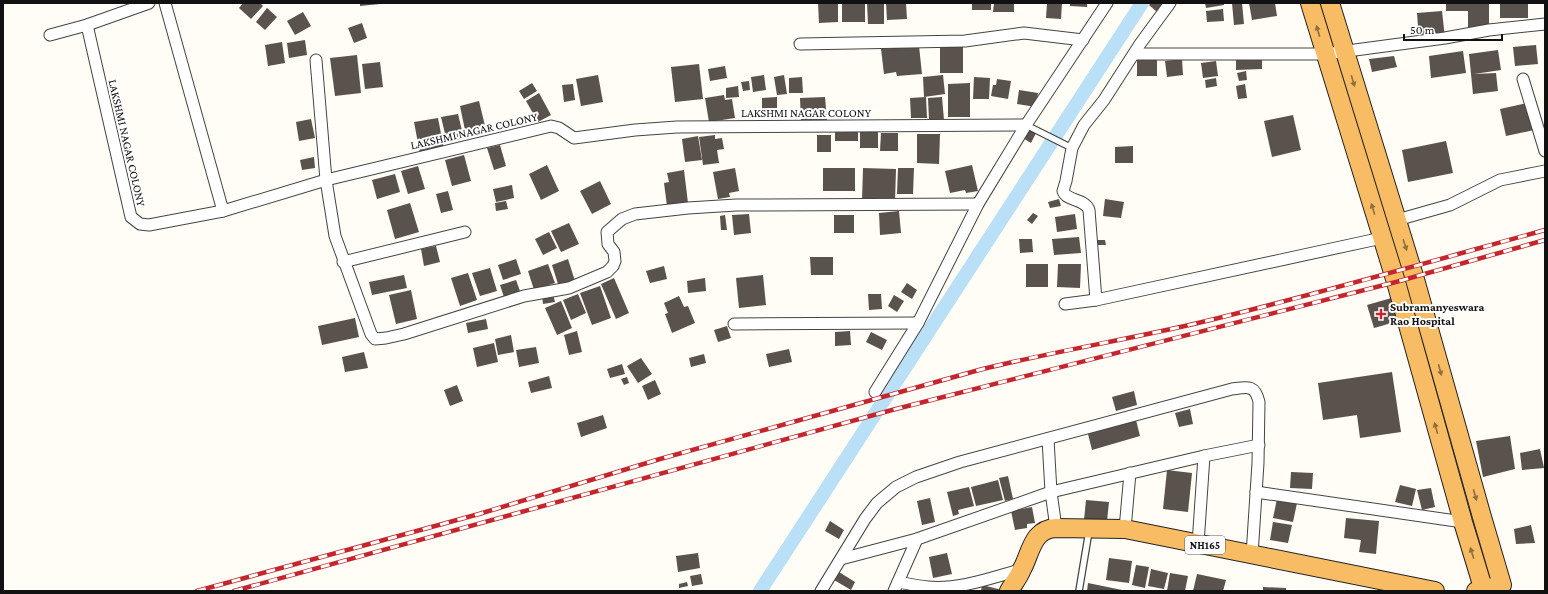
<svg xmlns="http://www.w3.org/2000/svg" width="1548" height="594" viewBox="0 0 1548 594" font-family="'Crimson Pro',serif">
  <rect width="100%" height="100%" fill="#fffdf5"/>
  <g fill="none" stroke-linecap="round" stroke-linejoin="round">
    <path stroke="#b9e0f7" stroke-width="14" d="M760,591L1142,3"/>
  </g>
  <g fill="#5a524d">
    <path d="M243,3H260L263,6L251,19L239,8Z"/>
    <path d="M360,3H380V4L360,6Z"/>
    <path d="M818,3H838V22L819,23Z"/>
    <rect x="842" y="3" width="23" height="19"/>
    <path d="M867,3H884V24H868Z"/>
    <path d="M886,3H906L907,19L887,20Z"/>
    <rect x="972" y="3" width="19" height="7"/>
    <path d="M994,3H1014V12H993Z"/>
    <path d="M1047,3H1062L1061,19L1046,18Z"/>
    <path d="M1070,3H1087V7L1070,6Z"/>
    <path d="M1151,3H1165L1157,12L1149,5Z"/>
    <path d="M1205,3H1224V5L1206,8Z"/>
    <path d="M1232,3H1242L1244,24L1234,25Z"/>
    <path d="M1249,3H1275L1277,16L1252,20Z"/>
    <path d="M1446,3H1489V30H1468V11H1446Z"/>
    <rect x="1500" y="3" width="28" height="15"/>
    <path d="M267,8L277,17L265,30L256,22Z"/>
    <path d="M1223,9L1224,21L1207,22L1206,11Z"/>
    <path d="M1442,11L1445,38L1419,40L1417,13Z"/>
    <path d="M303,12L311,26L295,35L287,21Z"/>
    <path d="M362,23L367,38L354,43L348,28Z"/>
    <path d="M305,40L307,55L289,58L287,43Z"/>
    <path d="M282,42L285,63L268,66L265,45Z"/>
    <rect x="940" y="44" width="23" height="29"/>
    <path d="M1536,45L1538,64L1515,66L1513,47Z"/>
    <path d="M919,46L922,74L897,76L896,72L884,74L881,49Z"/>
    <path d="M1498,50L1501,70L1474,74L1496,73L1498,91L1473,94L1469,54Z"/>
    <path d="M1463,51L1466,73L1431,78L1429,56Z"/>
    <path d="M357,55L361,93L335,96L330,58Z"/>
    <path d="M1394,56L1397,67L1372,72L1369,59Z"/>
    <path d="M1262,57V69L1236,70V58Z"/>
    <rect x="1137" y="59" width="20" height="17"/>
    <path d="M1182,59L1183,75L1167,77L1165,61Z"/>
    <path d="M1216,61L1218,76L1203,78L1201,63Z"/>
    <path d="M380,62L383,87L365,89L362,64Z"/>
    <path d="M699,64L703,99L675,102L671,67Z"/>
    <path d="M725,66L727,78L710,81L708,69Z"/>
    <path d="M1246,71L1247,80L1239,81L1237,73Z"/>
    <path d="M598,75L603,102L581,106L576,79Z"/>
    <path d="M764,75L766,90L753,92L751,77Z"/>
    <path d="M784,75L787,94L777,95L774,77Z"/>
    <path d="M943,75L945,94L924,97L923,77Z"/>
    <path d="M802,77L803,93H789V78Z"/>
    <path d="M974,77L990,78L989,99H973Z"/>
    <path d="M1216,78L1217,86L1206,88L1205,80Z"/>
    <path d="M997,79L1011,81L1008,99L991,96L993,85H996Z"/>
    <path d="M749,81L750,90L743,91L741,82Z"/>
    <path d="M532,83L537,91L524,99L519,91Z"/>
    <path d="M970,83V117H948V84Z"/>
    <path d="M573,84L575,100L564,102L562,85Z"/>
    <path d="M1245,84L1247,98L1238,99L1236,86Z"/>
    <path d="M738,86L739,97L726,98V88Z"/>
    <path d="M1019,90L1038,93L1036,107L1017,104Z"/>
    <path d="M539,93L551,115L538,122L526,101Z"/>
    <path d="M724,95L725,100L732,99L735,118L709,122L705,98Z"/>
    <path d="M777,97V117H762V98Z"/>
    <path d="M825,97L827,120L801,121L800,98Z"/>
    <path d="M926,97L927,118H911L910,98Z"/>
    <path d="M942,97L944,120H929L928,98Z"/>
    <path d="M479,101L486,130L466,135L460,106Z"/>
    <path d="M1527,103L1534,130L1506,136L1500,109Z"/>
    <path d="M458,114L464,139L447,142L441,117Z"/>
    <path d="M1293,115L1301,150L1272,157L1264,121Z"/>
    <path d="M438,118L444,149L420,154L414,122Z"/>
    <path d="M311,119L315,138L299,141L296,122Z"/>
    <path d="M1028,128L1036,133L1031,143L1023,138Z"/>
    <rect x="860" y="129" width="18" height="19"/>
    <path d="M835,130L858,131V141H835Z"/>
    <path d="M881,133H898V151H880Z"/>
    <path d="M917,134H940L939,164L917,163Z"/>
    <path d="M715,135V139L722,138L724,149L717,150L719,163L703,165L699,137Z"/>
    <rect x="817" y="135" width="14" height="17"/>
    <path d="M698,136L702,160L685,162L682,139Z"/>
    <path d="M1446,141L1453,173L1408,182L1402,150Z"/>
    <path d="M500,145L506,166L494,170L487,148Z"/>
    <path d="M1133,146V163H1115V147Z"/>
    <path d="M464,155L471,181L452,186L445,160Z"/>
    <path d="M314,157L315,168L302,170L300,160Z"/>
    <path d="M547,165L559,191L541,200L529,174Z"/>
    <path d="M972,165L978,191L966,193L965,190L950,193L945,171Z"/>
    <path d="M418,166L425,189L408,194L401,171Z"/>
    <path d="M735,168L739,191L729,193L730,197L718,199L713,172Z"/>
    <rect x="823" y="168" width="32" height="23"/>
    <path d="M863,168L896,169L895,201L862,200Z"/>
    <path d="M898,168H914L913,194H897Z"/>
    <path d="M684,170L688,203L667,206L664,183L669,182L667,173Z"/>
    <path d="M395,174L400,192L377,199L372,180Z"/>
    <path d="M600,181L611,204L592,214L580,191Z"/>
    <path d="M512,185L514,198L496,202L493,189Z"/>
    <path d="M448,191L453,210L441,213L436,194Z"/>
    <path d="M1059,199L1061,206L1050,208L1048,202Z"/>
    <path d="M1105,199L1124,202L1121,218L1103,216Z"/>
    <path d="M506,201L508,209L496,211L495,203Z"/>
    <path d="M410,203L419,232L395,239L387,210Z"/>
    <path d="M899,211L901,233L880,235L879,213Z"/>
    <path d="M1033,213L1038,216L1032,224L1027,220Z"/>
    <path d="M749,214L751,233L734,235L732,215Z"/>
    <path d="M1075,214L1077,229L1057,232L1055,217Z"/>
    <path d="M725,215L727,230H721L720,216Z"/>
    <rect x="834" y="215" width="20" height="18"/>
    <path d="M569,223L579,244L561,252L551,231Z"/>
    <path d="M549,232L557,248L543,255L535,239Z"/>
    <path d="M1079,237L1081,253L1054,255L1052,239Z"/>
    <path d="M1019,239H1032L1033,252L1020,253Z"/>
    <path d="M1097,240H1105L1106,245H1097Z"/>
    <path d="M436,246L440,262L424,266L421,249Z"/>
    <path d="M810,257H833V275H811Z"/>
    <path d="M516,259L521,274L503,280L498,265Z"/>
    <path d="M568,259L575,281L559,287L552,265Z"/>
    <path d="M548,264L555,283L534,290L528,271Z"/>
    <rect x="1026" y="264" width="22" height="23"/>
    <path d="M1058,264H1081L1080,288L1057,287Z"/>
    <path d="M664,266L667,279L650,283L646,271Z"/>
    <path d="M490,268L497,291L480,296L472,273Z"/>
    <path d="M468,273L477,300L460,306L451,278Z"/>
    <path d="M404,275L407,288L372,295L369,282Z"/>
    <path d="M763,275L766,305L739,308L736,278Z"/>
    <path d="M614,278L629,313L616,319L601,284Z"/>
    <path d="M705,278L706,291L688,293L687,281Z"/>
    <path d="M516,280L520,291L504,297L500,285Z"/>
    <path d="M907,283L917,290L912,299L901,292Z"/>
    <path d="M600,286L611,318L592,325L580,293Z"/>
    <path d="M411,290L417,319L396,324L389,295Z"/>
    <path d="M553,294L555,302L543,304L542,296Z"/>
    <path d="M578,294L586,313L571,320L563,300Z"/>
    <path d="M868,294H881L882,309L869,310Z"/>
    <path d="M894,295L904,301L897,312L888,306Z"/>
    <path d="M679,296L684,307L688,306L695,323L672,333L665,314L668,313L664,303Z"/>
    <path d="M1395,297L1402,320L1374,328L1367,305Z"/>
    <path d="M561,301L572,328L557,335L545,308Z"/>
    <path d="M355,318L359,337L322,345L318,326Z"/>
    <path d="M486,319L488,329L468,333L466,323Z"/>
    <path d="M727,326L731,338L718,342L714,330Z"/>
    <path d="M577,331L582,352L569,355L564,335Z"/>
    <path d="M850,331L851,345L835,346V332Z"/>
    <path d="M871,332L887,340L882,350L866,342Z"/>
    <path d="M511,335L514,352L498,355L495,339Z"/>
    <path d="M494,343L498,362L477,367L473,348Z"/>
    <path d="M536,347L539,363L519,367L516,350Z"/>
    <path d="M789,349L792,362L769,367L766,354Z"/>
    <path d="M364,352L368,368L345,372L342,357Z"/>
    <path d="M704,354L706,363L691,367L689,358Z"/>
    <path d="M641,358L652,374L638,383L627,366Z"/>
    <path d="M622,364L625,374L610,378L607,369Z"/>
    <path d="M1392,372L1401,432L1360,438L1357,415L1323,420L1318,383Z"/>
    <path d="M549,376L552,388L531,393L528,382Z"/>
    <path d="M627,377L629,383L624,385L621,379Z"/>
    <path d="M655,380L661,394L648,400L642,386Z"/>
    <path d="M457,385L463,401L450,406L444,390Z"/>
    <path d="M1134,391L1137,405L1116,411L1112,397Z"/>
    <path d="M1190,409L1193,424L1179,427L1175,413Z"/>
    <path d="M603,415L607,428L581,437L577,423Z"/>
    <path d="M1136,420L1140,436L1092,450L1088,434Z"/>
    <path d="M1510,436L1515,469L1483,477L1476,441Z"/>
    <path d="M1540,449L1544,468L1522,470L1520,453Z"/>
    <path d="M1167,470L1192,473L1188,512L1163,509Z"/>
    <path d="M1291,472L1313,473L1312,489L1290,488Z"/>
    <path d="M1008,476L1013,499L1005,501L999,478Z"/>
    <path d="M998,480L1003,500L976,506L971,487Z"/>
    <path d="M1400,485L1416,489L1412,506L1395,502Z"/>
    <path d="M969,487L974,506L958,510L959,514L953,516L947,492Z"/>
    <path d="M1431,488L1435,507L1422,510L1417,490Z"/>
    <path d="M930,498L935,522L922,525L917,501Z"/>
    <path d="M1277,499L1297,503L1293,522L1273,518Z"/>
    <path d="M1086,500L1109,502L1107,521L1084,520Z"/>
    <path d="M1032,507L1035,523L1027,524V528L1015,530L1011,511Z"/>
    <path d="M1346,518L1379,521L1376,554L1359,552L1361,540L1344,538Z"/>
    <path d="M830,521L844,530L839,539L825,531Z"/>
    <path d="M1273,522L1292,525L1288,543L1270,540Z"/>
    <path d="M1531,525L1535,543L1516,544L1514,529Z"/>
    <path d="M698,553L700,568L678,572L676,556Z"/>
    <path d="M947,553L952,574L933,578L929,557Z"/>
    <path d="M1109,558L1132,561L1129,583L1106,580Z"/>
    <path d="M1136,565L1149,567L1145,588L1132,585Z"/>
    <path d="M1151,569L1168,573L1164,589L1148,586Z"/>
    <path d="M839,572L855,582L851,590L834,580Z"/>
    <path d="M1170,573L1188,576L1185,591H1167Z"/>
    <path d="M701,574L703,584L692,586L690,576Z"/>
    <path d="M1197,574L1226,580L1223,591H1193Z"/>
    <path d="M687,582L688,586L679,588V584Z"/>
    <path d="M1088,583L1122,590V591H1087Z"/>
    <path d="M982,585L1002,590V591H981Z"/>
    <path d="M1263,587L1286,588V591H1263Z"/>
  </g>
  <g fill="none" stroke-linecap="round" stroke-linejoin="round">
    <defs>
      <g id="service">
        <path d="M1026,125L1072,148"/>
        <path d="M1079,591L1089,531"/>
      </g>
      <g id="minor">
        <path d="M165,3L223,211"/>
        <path d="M87,25L131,217L140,224L149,225L223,211L326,180L551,126L559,128L574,138L635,130L677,127L1026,125"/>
        <path d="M50,35L87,25L149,3"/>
        <path d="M800,44L965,41L1024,33L1083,40"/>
        <path d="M1135,54H1325L1445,38L1489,30L1545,24"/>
        <path d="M316,60L326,180L335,236L371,334L375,339L386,338L404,334L524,296L569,288L607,272L613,266L615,261L614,252L608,244L607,232L622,219L635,214L688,208L736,205L978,204"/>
        <path d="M1523,79L1545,151"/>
        <path d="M1397,220L1450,205L1500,180L1545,171"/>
        <path d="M343,262L465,232"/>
        <path d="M1096,300L1089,210C1085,198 1067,202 1063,191L1066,181L1072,148L1084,125L1104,100L1140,44L1170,3"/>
        <path d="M1065,304L1096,300L1382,238"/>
        <path d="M734,324L918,323"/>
        <path d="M875,392L918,323L978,204L1026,125L1107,3"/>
        <path d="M1048,439L1051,492L1056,528"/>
        <path d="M1256,492L1463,522"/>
        <path d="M1125,529L1130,473"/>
        <path d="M1198,544L1204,456"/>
        <path d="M841,559L917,539L1051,492L1204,456L1259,445"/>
        <path d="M898,582C908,584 918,586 928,587C960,590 993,577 1023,569"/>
        <path d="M821,591L865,519L877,503L896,487L916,477L960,462L1232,389C1247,387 1255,384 1259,402L1258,463L1252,555"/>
        <path d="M894,591L917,539"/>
      </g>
      <g id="trunk">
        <path d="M1310,3L1396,282L1463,522L1484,591"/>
        <path d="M1330,3L1414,276L1482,517L1502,585L1476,591"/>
        <path d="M1009,591C1013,584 1019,577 1022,569C1031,553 1032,529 1056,528L1125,529L1435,591"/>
      </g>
    </defs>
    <use href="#service" stroke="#444" stroke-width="8"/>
    <use href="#minor" stroke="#444" stroke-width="13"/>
    <use href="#trunk" stroke="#222" stroke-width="20"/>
    <use href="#service" stroke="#fff" stroke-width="5.5"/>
    <use href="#minor" stroke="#fff" stroke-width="11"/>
    <use href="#trunk" stroke="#f7bc64" stroke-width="18"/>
    <defs>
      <g id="rail">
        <path d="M197,591L479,514L660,459L979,370C1051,352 1125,340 1198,323C1314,295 1429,262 1545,230"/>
        <path d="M234,591L892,410L1396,282L1545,240"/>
      </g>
    </defs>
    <use href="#rail" stroke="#c4262e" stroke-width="4.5"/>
    <use href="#rail" stroke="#fff" stroke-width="3" stroke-dasharray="9" stroke-linecap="butt"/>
  </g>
  <defs><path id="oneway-solid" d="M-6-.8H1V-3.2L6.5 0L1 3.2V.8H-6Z"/></defs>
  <g fill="#906f3f">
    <use href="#oneway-solid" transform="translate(1318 31) rotate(-106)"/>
    <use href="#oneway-solid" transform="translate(1353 81) rotate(73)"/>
    <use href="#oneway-solid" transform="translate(1373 209) rotate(-107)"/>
    <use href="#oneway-solid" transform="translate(1405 245) rotate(72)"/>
    <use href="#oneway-solid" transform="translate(1440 370) rotate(75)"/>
    <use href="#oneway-solid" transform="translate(1436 428) rotate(-106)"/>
    <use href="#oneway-solid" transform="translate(1475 495) rotate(74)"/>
    <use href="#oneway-solid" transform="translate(1472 553) rotate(-107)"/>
  </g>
  <path fill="#c4262e" stroke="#fff" stroke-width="1.5" d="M1379 308h4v4h4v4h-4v4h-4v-4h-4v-4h4z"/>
  <g text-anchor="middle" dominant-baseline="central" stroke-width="4" stroke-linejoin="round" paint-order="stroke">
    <rect fill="#fff" stroke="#585858" stroke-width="1" x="1185" y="536" width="40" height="18" rx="3"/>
    <g font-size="11" font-weight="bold" fill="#111">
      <text x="1205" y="545">NH165</text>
    </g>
    <g font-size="12" fill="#111" stroke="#fff">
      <text x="806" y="113">LAKSHMI NAGAR COLONY</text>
      <text transform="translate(474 131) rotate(-13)">LAKSHMI NAGAR COLONY</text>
      <text transform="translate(127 143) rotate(77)">LAKSHMI NAGAR COLONY</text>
    </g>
    <g font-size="12" font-weight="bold" fill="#111" stroke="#fff" text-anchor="start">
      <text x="1390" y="307">Subramanyeswara<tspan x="1390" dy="14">Rao Hospital</tspan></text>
    </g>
  </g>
  <rect width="1548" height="594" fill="none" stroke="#111111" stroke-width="8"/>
  <path d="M1404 34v6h98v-6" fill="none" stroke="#111111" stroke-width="2"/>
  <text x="1410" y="34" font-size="12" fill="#111111" stroke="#ffffff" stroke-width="3" paint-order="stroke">50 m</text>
</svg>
